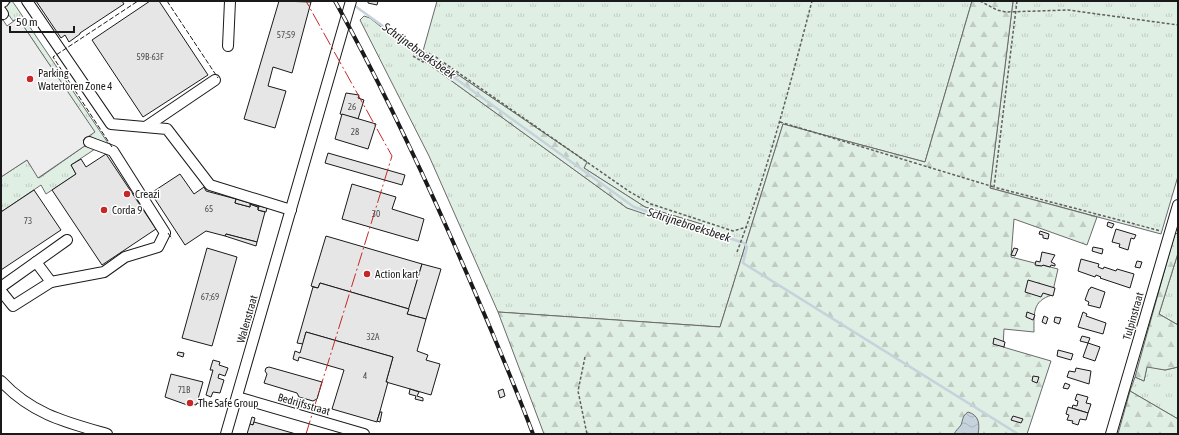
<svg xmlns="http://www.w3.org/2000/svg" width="1179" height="435" viewBox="0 0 1179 435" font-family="'Asap Condensed',sans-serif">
  <defs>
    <pattern id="grass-tufts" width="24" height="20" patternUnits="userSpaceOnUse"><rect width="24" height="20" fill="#e0efe3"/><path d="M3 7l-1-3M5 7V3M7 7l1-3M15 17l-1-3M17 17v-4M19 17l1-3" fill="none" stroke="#c0ccc2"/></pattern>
    <pattern id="forest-firs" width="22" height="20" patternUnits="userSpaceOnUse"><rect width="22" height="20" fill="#e0efe3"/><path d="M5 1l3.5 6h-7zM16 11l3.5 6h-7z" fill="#c0ccc2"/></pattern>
    <pattern id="water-waves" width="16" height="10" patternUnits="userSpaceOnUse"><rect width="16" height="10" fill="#c6d2dc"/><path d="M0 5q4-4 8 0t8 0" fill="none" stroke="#aab4bc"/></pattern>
  </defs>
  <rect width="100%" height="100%" fill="#fff"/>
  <g fill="url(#grass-tufts)" stroke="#6a6a6a">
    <path d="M12,1L15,5L108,143L106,144L89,136L94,132L18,18L13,21L3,7Z"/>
    <path d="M437,1H972L925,162L783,124L720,327L498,312L429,156L360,20L364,16L370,18L420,58L627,208L704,225L645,207L584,168L587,162L423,51Z"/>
    <path d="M1013,1H1178V176L1161,234L990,188Z"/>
    <path d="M86,145L95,149L71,165L76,174L46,194L41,185L1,212V177L27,160L39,178Z"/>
    <path d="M1178,253V325L1159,314Z"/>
    <path d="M1147,366L1165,370L1178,367V419L1130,391L1135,377L1144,381Z"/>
  </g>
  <g fill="url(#forest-firs)" stroke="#6a6a6a">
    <path d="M972,1H1013L990,188L1097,217L1087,245L1014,219L1011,257L1058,269L1052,295C1032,301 1034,314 1034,332L1004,329L1003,347L1051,361L1027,434H544L498,312L720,327L783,124L925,162Z"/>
    <path d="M423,51L587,162L584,168L645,207L705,225L701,233L627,208L420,58Z"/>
    <path d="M1175,233L1178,234V253L1159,314L1178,325V367L1165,370L1147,367L1144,381L1135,377Z"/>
    <path d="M1130,391L1178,419V434H1118Z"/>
  </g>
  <path fill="#ededed" stroke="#6a6a6a" d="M18,18L95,132L83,140L86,145L38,178L27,160L1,177V21L3,20L7,26Z"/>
  <path fill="url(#water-waves)" stroke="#6a6a6a" d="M968,412C979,415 980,424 978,434H954C956,430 959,428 961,425C963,420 962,416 968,412Z"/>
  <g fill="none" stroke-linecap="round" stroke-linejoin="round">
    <path stroke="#c6d2dc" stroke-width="2.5" d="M355,6L634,207L744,243L747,247L743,263L1018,434"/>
  </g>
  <g fill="#e6e6e6" stroke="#1a1a1a">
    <path d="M36,1H122L124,4L80,33V34L69,42L65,35L61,38Z"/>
    <path d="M150,1H159L208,75L143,117L92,40Z"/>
    <path d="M279,1L311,2L292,73L273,67L268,86L286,91L275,128L244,119Z"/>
    <path d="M368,1H378L377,5L368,3Z"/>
    <path d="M346,93L359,95L358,98L364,100L358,119L340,114Z"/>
    <path d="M342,114L376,124L368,149L335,139Z"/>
    <path d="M328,153L405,175L402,185L325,163Z"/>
    <path d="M106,154L156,229L102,265L52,190L76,174L71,165L81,159L86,167Z"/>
    <path d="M180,174L194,194L204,187L206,191L236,199L235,203L250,207V204L258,207V210L265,212L257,242L226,234L225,236L206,231L185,245L151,193Z"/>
    <path d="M352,184L396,197L392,209L424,219L418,241L342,219Z"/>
    <path d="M34,190L61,230L1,270V212Z"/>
    <path d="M236,199L259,206L258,207L250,204V207L235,203Z"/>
    <path d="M259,206L267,208L266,212L258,210Z"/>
    <path d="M1108,222L1114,224L1112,228L1107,226Z"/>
    <path d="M1116,229L1136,235L1134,239L1131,238L1128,250L1119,247L1120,244L1112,242Z"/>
    <path d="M1040,231L1049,234L1048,239L1043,238V235L1039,234Z"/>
    <path d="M226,234L257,242L256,246L225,236Z"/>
    <path d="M326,236L422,264L409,309L320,283L318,288L311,286Z"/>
    <path d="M1093,247L1103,249L1102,254L1092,251Z"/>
    <path d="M207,248L237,257L212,346L182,338Z"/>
    <path d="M1014,248L1018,249L1015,256L1011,255Z"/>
    <path d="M1042,252L1055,255L1051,262L1055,264V266L1051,265L1050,267L1043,265L1042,266L1035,265L1036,261L1040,262Z"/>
    <path d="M1081,259L1099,264L1098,267L1103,269L1104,267L1116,271L1117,269L1134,274L1130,288L1100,278L1101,277L1096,275L1095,277L1078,271Z"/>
    <path d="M1137,261L1142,262L1140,268L1135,267Z"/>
    <path d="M422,264L441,269L426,319L407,314Z"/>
    <path d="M1028,280L1055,288L1053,296L1043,293L1041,297L1025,292Z"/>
    <path d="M320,283L409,309L407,314L426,319L417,351L428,355L426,360L440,364L431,395L386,382L393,357L306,332L303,344L297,343L313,287L318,288Z"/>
    <path d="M1091,287L1105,292L1100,308L1088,305L1089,302L1085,300L1089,289H1090Z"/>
    <path d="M1027,312L1035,315L1033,320L1026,317Z"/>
    <path d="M1083,312L1087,314L1086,316L1106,323L1103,334L1078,327Z"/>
    <path d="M1044,316L1048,318L1046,324L1042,322Z"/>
    <path d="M1055,317L1061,318L1059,324L1054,322Z"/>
    <path d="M306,332L393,357L386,382H388L377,422L332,409L344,370L299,357L298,361L293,359L295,351L300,353Z"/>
    <path d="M1082,336L1090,338L1088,343L1080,341Z"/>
    <path d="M994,338L1005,342L1004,347L993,344Z"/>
    <path d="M1088,343L1100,347L1095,361L1083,357Z"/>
    <path d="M1058,350L1073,354L1071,360L1057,356Z"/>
    <path d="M178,352L184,353L183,357L177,355Z"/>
    <path d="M213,360L220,362L219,365L228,368L225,376L219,374L218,378L224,380L220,393L213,392L211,397L206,395L213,370H210Z"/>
    <path d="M269,367L322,382L317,399L313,401L299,397L297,393L264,383L267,374L265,371L266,368Z"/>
    <path d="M1076,368L1091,371L1089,384L1067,377L1069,371L1075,372Z"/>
    <path d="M171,374L203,382L198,399L201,400L200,404L197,403L196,405L192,404L190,406L165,397Z"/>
    <path d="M1033,376L1039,377L1037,383L1032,381Z"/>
    <path d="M1065,383L1070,385L1068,389L1063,388Z"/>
    <path d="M410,389L419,392L417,396L423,398V401L415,399L416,396L409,394Z"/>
    <path d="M503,389L505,396L500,398L498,391Z"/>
    <path d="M1077,394L1088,397L1086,403L1091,404L1088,413L1072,408L1073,405L1077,406L1078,401L1075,400Z"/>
    <path d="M1068,407L1088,413L1086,420L1080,419L1078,425L1072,423L1073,421L1067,420L1069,415L1066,414Z"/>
    <path d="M380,412H382L380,422L377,421Z"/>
    <path d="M1013,416L1023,419L1021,423L1011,420Z"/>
    <path d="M252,417L255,418L253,425L250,424Z"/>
    <path d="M254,422L296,434H247L250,424L253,425Z"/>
  </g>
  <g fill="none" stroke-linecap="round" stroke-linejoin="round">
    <defs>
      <g id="minor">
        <path d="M27,1L111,124L167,129L210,185L291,210"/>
        <path d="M1,3L4,1"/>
        <path d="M1,11L3,14"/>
        <path d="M228,46L230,1"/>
        <path d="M147,126L215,80"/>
        <path d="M36,262L51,282L104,272L125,257L158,247L165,233L113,151L89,142"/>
        <path d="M1,287L67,240"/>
        <path d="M1,291L13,306L51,282"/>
        <path d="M1,381C32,414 65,422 107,434"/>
        <path d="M237,397L364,434"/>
        <path d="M226,434L351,1"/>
        <path d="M1111,434L1178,205"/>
      </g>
    </defs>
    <use href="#minor" stroke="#1a1a1a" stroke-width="12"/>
    <g stroke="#5f5f5f" stroke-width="1.5" stroke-dasharray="3 2" stroke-linecap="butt">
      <path d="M980,1L997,10L1006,12L1068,10L1178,25"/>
      <path d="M1017,1L994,187L1161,231"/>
      <path d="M413,56L423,62L430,53L630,192L651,204L733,231L747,227"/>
      <path d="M780,122L994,187"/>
      <path d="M737,252C768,170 790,85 812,1"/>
      <path d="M585,357L578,391L587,434"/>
    </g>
    <use href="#minor" stroke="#fff" stroke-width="10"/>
    <defs>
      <path id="rail" d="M335,1C377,77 415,156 450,235C479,301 508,367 533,434"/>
    </defs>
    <use href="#rail" stroke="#1a1a1a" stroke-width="4"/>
    <use href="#rail" stroke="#fff" stroke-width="2.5" stroke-dasharray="8" stroke-linecap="butt"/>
    <g stroke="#1a1a1a" stroke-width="1" stroke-dasharray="5 2" stroke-linecap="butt">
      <path d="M167,1L218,78"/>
      <path d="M112,147L53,57L138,1"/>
      <path d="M168,233L172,239"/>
    </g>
    <path stroke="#c62828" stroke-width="1" stroke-dasharray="14 3 2 3" stroke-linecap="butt" d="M306,434L392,156L306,1"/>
  </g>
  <g fill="#c62828" stroke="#fff" stroke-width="1.5">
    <circle cx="30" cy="79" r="4"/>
    <circle cx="127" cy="194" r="4"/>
    <circle cx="104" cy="210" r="4"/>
    <circle cx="367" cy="274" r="4"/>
    <circle cx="190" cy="403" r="4"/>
  </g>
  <g text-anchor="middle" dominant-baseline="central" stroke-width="3" stroke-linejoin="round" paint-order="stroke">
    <g font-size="9" fill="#4d4d4d">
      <text x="286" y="35">57;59</text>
      <text x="150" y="57">59B-63F</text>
      <text x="352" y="107">26</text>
      <text x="355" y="132">28</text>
      <text x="209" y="209">65</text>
      <text x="376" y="214">30</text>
      <text x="28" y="221">73</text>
      <text x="210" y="297">67;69</text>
      <text x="373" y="337">32A</text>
      <text x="365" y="376">4</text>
      <text x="184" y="390">71B</text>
    </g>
    <g font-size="11" fill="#1a1a1a" stroke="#fff" text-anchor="start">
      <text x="38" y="73">Parking<tspan x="38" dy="13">Watertoren Zone 4</tspan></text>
      <text x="135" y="194">Creazi</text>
      <text x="112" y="210">Corda 9</text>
      <text x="375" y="274">Action kart</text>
      <text x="198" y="403">The Safe Group</text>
    </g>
    <g font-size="11" fill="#1a1a1a" stroke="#fff">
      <text transform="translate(1133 316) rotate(-74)">Tulpinstraat</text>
      <text transform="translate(247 319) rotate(-74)">Walenstraat</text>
      <text transform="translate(304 404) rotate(16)">Bedrijfsstraat</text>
    </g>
    <g font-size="12" font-style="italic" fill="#1a1a1a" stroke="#fff">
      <text transform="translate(419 51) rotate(36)">Schrijnebroeksbeek</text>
      <text transform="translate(689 225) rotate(18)">Schrijnebroeksbeek</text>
    </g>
  </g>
  <rect width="1179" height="435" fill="none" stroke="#1a1a1a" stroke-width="4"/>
  <path d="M10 26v6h64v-6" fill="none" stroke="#1a1a1a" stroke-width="2"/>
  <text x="16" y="26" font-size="12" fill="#1a1a1a" stroke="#ffffff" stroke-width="3" paint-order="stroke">50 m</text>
</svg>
